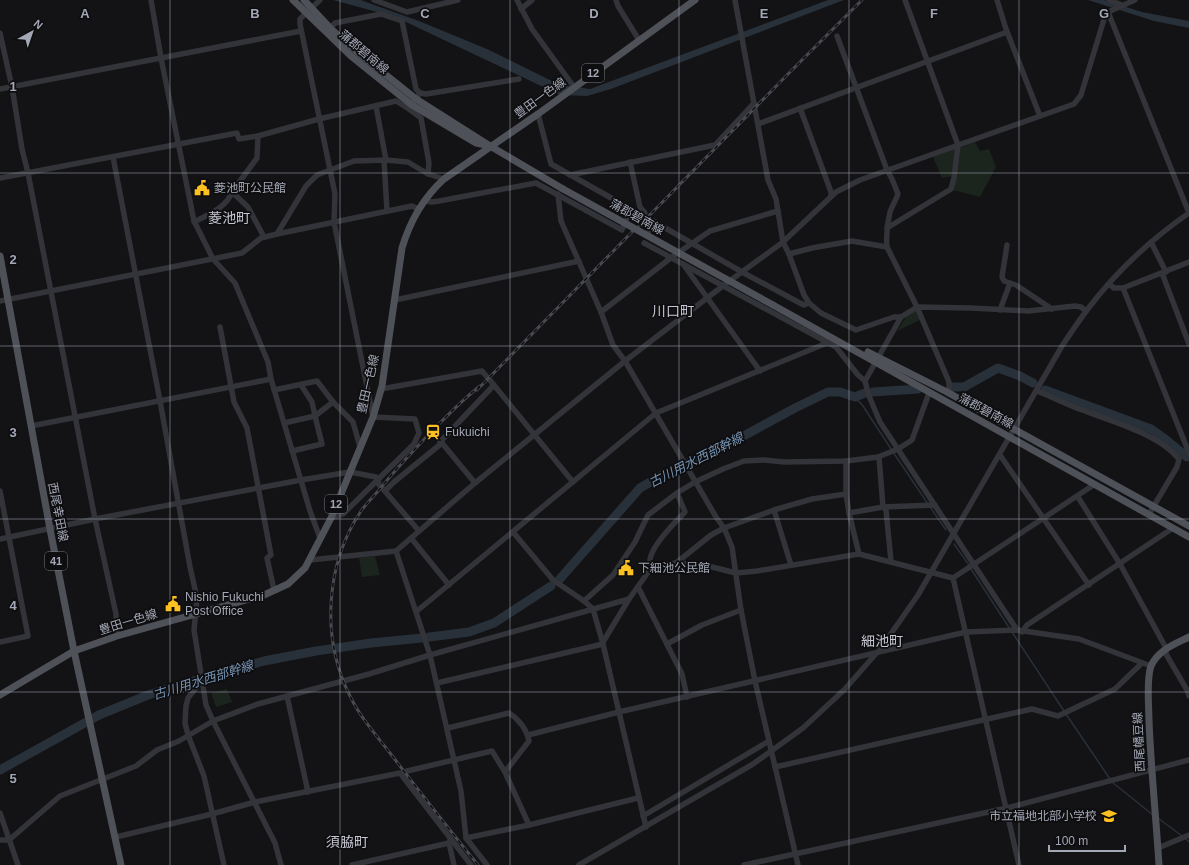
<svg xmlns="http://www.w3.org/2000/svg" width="1189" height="865" viewBox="0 0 1189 865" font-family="Helvetica,'Noto Sans JP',sans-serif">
  <rect width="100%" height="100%" fill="#131214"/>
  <g fill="#1c241e">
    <path d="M975,142L980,151L989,149L996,167L980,197L953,190L960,148Z"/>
    <path d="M956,147L953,176L942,178L933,157Z"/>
    <path d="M916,310L920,320L897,331L908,314Z"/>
    <path d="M375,556L380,575L362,577L359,558Z"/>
    <path d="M227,689L232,702L216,707L211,693Z"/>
  </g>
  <g fill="#283039">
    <path d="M333,0H361L366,2L419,21L487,49L558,84L590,89L828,0H844L611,89L587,96L560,95L408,23L388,15Z"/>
    <path d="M1088,0H1104L1142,12L1189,21V28L1154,21Z"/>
  </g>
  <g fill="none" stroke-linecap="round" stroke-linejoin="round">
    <g stroke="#283039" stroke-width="1.5">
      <path d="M855,397L863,406L891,449"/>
      <path d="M893,452L928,504"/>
      <path d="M930,507L946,530"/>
      <path d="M954,544L969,565"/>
      <path d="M971,569L1010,629"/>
      <path d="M1012,632L1064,711"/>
      <path d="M1066,714L1110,779"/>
      <path d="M1112,782L1153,815"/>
      <path d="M1158,818L1182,836"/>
      <path d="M1185,838L1189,842"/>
    </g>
    <g stroke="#283039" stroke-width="9">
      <path d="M952,387H964L998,368L1020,376L1033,383"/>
      <path d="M1045,390L1151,429L1165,439L1187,457"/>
      <path d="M873,392L918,389"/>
      <path d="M558,581L640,488L666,473L725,446L795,408L828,392H840L855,397L865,393"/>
      <path d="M429,637L469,632L494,623L551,586"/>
      <path d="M0,770L99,715L148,695L190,682L264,661L316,651L371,643L422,638"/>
    </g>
    <g stroke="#333439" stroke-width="5.5">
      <path d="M151,0L161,58L194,221L213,259L235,283L268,362L271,379L310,511L320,538"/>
      <path d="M320,0L300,19V24L335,194L334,222L373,417L415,419L419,433L414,444L343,514L331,518"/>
      <path d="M374,0L407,12L458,0"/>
      <path d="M517,0L532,29L574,87"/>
      <path d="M616,0L618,6L639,40"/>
      <path d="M735,0L768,180L776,199L783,242L789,254L804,295L809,303L821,313L856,330L894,317H901L917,307L971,308L1028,311L1075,306L1081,307L1086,311"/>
      <path d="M997,0L1006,29L1040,116"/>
      <path d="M1109,0L1122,5"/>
      <path d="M1135,0L1108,12L1189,213"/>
      <path d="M521,9L532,0"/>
      <path d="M330,28L335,23L381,14L402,21L416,89L420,93"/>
      <path d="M0,33L12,87L22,149L28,173L95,519L116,614L117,636"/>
      <path d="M837,36L887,170L892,179L898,194C896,200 892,206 890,212C887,224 886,235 887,247L917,307L949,382V390L947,392"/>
      <path d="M0,89L301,31"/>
      <path d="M376,106L386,160"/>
      <path d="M800,108L831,192V196"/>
      <path d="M409,109L421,118L429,163L428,174"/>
      <path d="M538,114L551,164L643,216L645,213L640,207L630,162"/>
      <path d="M758,124L1007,32"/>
      <path d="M258,136L257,158L232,192L248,207L264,237"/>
      <path d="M113,157L160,401L190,567L197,598L194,630L206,705L213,721L275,843L281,865"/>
      <path d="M384,160L387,211"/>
      <path d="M570,175L715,145L754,103"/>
      <path d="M0,178L237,133L239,139L258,136L319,119L396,101L409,109L420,93L426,94L519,79"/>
      <path d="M558,194L561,221L601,312L613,345L625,361L716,517L724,528L732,547L741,610L755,681L798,865"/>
      <path d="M424,201L432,202L439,201L536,183L622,230L631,209"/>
      <path d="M194,222C209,214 226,208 232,192"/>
      <path d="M887,228L951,189L954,178L958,145L905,0"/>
      <path d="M649,231L653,221L742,272L798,302L804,305L809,303"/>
      <path d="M277,234L306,186L317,175L354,161L386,160L408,162L428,174L444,179"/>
      <path d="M1151,242L1166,272"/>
      <path d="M644,243L836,347L858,375L865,381L869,396L880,422L1017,630"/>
      <path d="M1007,245L1002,277L1004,281L1016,285L1052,309"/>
      <path d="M789,254L812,248L852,241L887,247"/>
      <path d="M683,264L760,371"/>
      <path d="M1162,273L1189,344"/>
      <path d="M1109,284L1114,288H1123L1189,262"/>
      <path d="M1123,288L1189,453"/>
      <path d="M395,300L579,261"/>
      <path d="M0,301L242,253L261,238L277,234L412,206L418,209"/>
      <path d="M1000,310L1010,283"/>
      <path d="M601,312L672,257L710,231L778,211"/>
      <path d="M220,327L234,402L247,428L271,555L267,558L274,590"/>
      <path d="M489,379L573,482"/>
      <path d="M865,381L901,317"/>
      <path d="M381,389L482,371L487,377"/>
      <path d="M274,390L317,381L333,402L353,422L360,447"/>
      <path d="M1037,391C1052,397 1066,404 1082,410C1111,421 1159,434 1179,459L1177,467L1149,514"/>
      <path d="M284,423L315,416L312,402L301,385"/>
      <path d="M31,426L271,379"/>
      <path d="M442,443L475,483"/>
      <path d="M292,451L322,444L315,416L333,402"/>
      <path d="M1000,455L1089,585"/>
      <path d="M879,457L883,507L886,510L891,561"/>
      <path d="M846,461V494L849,513L859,554"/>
      <path d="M383,489L419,531"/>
      <path d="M0,491L28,636L0,642"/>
      <path d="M385,491L394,482L442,443L440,442L494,385"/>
      <path d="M1078,497L1120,564L1166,648V654L1187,690L1189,696"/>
      <path d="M774,510L791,565"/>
      <path d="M849,513L883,507L935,505"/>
      <path d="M513,532L553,580L584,601L593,609L603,644L646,827"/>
      <path d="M411,538L449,585"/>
      <path d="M0,539L95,519L301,480L350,472L376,477L378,479L379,485"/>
      <path d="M396,551L430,655L461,791L466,838L487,865"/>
      <path d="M310,560L396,551L475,483L625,361L724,285L783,242L836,192L860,180L1074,104L1081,95L1105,16L1108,12"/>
      <path d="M676,563L711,535L724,528L774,510L812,499L846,494"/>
      <path d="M651,569C651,566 650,563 650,560C651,546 675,522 685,512L677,493L695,482L723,469L744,461L764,460L784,462L846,461L878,457L898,449L912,440L929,393"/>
      <path d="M953,578L1019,865"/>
      <path d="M638,587L682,674L687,697"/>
      <path d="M584,601L613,575L635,542L648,515L677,493"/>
      <path d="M417,611L656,413L827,343"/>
      <path d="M1022,632L1027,625L1173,528"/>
      <path d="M603,642L629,599"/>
      <path d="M667,644L702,625L741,610"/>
      <path d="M202,680L188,698L186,706L185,723L188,735L204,776L224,865"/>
      <path d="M437,683L603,644"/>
      <path d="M287,696L308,792"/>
      <path d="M448,728L509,713C519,719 527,730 529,741L505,772"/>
      <path d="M528,735L619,712L966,632L1017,630L1079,639L1151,666"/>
      <path d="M775,767L1032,709L1058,716L1115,689L1142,663"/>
      <path d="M407,771L492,751L505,772L529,825"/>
      <path d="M0,813L18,865"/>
      <path d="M643,816L769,741"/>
      <path d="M116,837L212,814L255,802L400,773L471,865"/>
      <path d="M466,838L529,825L638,798"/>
      <path d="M0,840H9L60,796L136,766L157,750L179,741L213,721L258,704L369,674L430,655L629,599L649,571L662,565L676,563L690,564L708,566L736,573L757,571L859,554L953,578L1095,484"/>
      <path d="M450,840L449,843L454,865"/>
      <path d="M1158,848L1189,835"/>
      <path d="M352,865L449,843"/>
      <path d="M579,865L753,764L803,728L844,690L881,648L918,595L1062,346C1070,334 1078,322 1087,310C1115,273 1150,240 1189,213"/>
      <path d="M744,865L1007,808L1189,760"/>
    </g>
    <g stroke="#4f5159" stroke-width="7">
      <path d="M293,0L351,56L412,105L476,143L486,145"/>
      <path d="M304,0L330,28L356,51L416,99L490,146L563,189"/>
      <path d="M0,256L50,529L74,651L121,865"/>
      <path d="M773,305C912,382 1050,460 1189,537"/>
      <path d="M868,352L947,392L1189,526"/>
      <path d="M0,695L74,651L117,636L264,595L288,584L305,568L331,518L373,417L382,386L402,248C410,221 423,198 444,179L538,114L695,0"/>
      <path d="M1159,865C1156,817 1151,769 1149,721C1149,707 1146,680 1151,666C1158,650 1175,644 1189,637"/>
    </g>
    <defs>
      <g id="rail">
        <path d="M639,226L788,74L862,0"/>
        <path d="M477,390L632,232"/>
        <path d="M478,865C448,828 419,791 390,753C376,735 360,717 350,696C321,639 325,565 361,511C366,504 373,497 379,490C395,470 413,451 431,432C448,415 461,401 480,386"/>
      </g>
    </defs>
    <use href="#rail" stroke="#484a51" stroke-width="3"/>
    <use href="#rail" stroke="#0e0d0f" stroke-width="1.5" stroke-dasharray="4.5" stroke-linecap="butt"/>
    <path stroke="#4f5159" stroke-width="7" d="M563,189L773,305"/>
  </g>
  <path fill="none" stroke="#a3a8b6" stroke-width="1" stroke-opacity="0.55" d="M170,0V865M340,0V865M510,0V865M679,0V865M849,0V865M1019,0V865M0,173H1189M0,346H1189M0,519H1189M0,692H1189"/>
  <defs>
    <symbol id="civic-bare" viewBox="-9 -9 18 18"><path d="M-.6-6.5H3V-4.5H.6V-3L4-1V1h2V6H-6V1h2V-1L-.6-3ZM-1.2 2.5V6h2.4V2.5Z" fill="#fdc021" stroke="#0e0d0f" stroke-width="2.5" paint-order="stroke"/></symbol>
    <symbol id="station-bare" viewBox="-9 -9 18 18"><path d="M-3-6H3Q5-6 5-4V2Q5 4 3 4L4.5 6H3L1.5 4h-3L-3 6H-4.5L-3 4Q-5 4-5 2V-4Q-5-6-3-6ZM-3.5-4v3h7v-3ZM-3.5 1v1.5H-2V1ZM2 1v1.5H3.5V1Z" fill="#fdc021" stroke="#0e0d0f" stroke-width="2.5" paint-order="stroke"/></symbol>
    <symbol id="school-bare" viewBox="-9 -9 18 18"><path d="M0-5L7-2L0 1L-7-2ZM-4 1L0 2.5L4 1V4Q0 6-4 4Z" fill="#fdc021" stroke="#0e0d0f" stroke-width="2.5" paint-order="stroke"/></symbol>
  </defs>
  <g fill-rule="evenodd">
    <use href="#civic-bare" x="191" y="177" width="22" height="22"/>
    <use href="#station-bare" x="422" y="421" width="22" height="22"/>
    <use href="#civic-bare" x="615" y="557" width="22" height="22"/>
    <use href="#civic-bare" x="162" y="593" width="22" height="22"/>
    <use href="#school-bare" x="1098" y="805" width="22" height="22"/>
  </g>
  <g text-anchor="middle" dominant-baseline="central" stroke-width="3.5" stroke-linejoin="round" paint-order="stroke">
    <g fill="#0e0d0f" stroke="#767a84" stroke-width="1">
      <rect x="582" y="64" width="22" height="18" rx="3"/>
      <rect x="325" y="495" width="22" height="18" rx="3"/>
      <rect x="45" y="552" width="22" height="18" rx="3"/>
    </g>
    <g font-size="11" font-weight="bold" fill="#a3a8b6">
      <text x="593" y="73">12</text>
      <text x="336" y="504">12</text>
      <text x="56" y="561">41</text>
    </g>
    <g font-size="12" fill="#a3a8b6" stroke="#0e0d0f">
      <text transform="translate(364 52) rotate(40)">蒲郡碧南線</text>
      <text transform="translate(540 98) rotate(-36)">豊田一色線</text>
      <text transform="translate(637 217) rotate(29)">蒲郡碧南線</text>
      <text transform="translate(368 384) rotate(-77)">豊田一色線</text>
      <text transform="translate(986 411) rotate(28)">蒲郡碧南線</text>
      <text transform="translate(58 512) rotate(79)">西尾幸田線</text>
      <text transform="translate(128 622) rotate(-17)">豊田一色線</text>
      <text transform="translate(1139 742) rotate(-93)">西尾幡豆線</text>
    </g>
    <g font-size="12" fill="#a3a8b6" stroke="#0e0d0f" text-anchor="start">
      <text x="214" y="188">菱池町公民館</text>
      <text x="445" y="432">Fukuichi</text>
      <text x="638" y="568">下細池公民館</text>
      <text x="185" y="597">Nishio Fukuchi<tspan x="185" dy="14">Post Office</tspan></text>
      <text x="1097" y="816" text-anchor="end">市立福地北部小学校</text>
    </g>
    <g font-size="13" font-style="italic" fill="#7794b3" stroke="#0e0d0f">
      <text transform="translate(696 460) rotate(-27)">古川用水西部幹線</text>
      <text transform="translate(203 680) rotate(-17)">古川用水西部幹線</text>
    </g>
    <g font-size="14" fill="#c4c7d1" stroke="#0e0d0f">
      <text x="229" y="218">菱池町</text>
      <text x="673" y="311">川口町</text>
      <text x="882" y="641">細池町</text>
      <text x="347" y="842">須脇町</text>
    </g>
  </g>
  <g font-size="13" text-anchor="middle" font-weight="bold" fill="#a3a8b6" stroke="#0e0d0f" stroke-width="3.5" stroke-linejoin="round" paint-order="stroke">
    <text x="85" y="18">A</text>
    <text x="255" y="18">B</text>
    <text x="425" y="18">C</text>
    <text x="594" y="18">D</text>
    <text x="764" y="18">E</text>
    <text x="934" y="18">F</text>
    <text x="1104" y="18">G</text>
    <text x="13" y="91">1</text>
    <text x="13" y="264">2</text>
    <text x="13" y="437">3</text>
    <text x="13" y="610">4</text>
    <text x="13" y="783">5</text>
  </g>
  <g transform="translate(32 32) rotate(40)" stroke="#0e0d0f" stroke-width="3" paint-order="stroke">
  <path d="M0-3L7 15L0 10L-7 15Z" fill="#a3a8b6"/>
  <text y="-6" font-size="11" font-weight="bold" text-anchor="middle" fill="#a3a8b6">N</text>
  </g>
  <path d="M1049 845v6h76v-6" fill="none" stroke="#a3a8b6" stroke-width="2"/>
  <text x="1055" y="845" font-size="12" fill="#a3a8b6" stroke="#0e0d0f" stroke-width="3" paint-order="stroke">100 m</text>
</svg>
